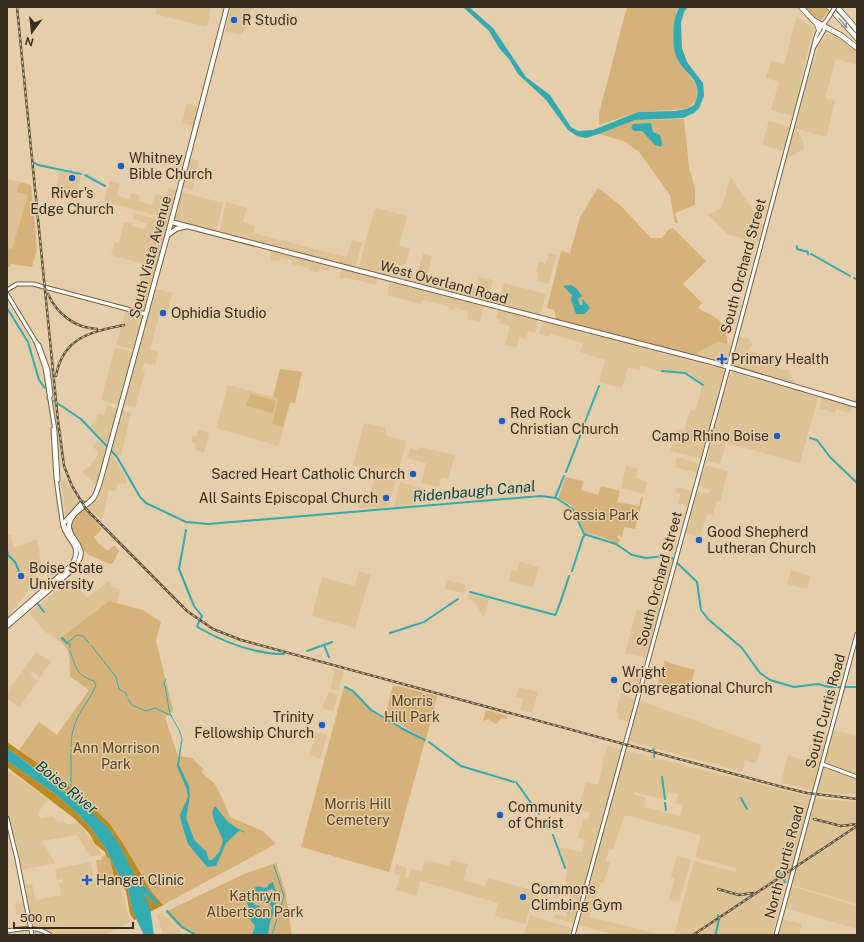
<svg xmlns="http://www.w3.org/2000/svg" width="864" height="942" viewBox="0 0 864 942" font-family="'Public Sans',sans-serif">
  <rect width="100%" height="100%" fill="#e5cea9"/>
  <g fill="#ddc296" fill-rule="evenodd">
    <path d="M157,7H211L207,27L155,14Z"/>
    <path d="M231,7H252L246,29L242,33L238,35L225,31Z"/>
    <path d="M797,16L813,29L793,116L771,110L779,82L766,78L771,61L784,64Z"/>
    <path d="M826,34L837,36L848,42L857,52V65L836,59L825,98L835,101L826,137L797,129L804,144L803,150L787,158L809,75L819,46Z"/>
    <path d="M187,103L198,107L193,126L182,123Z"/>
    <path d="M769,121L789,127L783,151L762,145Z"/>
    <path d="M191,159L199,161L192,190L183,187Z"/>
    <path d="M60,171L81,175L77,193L56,188Z"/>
    <path d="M731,177L763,226L758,243L727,234L708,215L721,209Z"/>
    <path d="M7,179L20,182L18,192L28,195L12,250L7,248Z"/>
    <path d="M110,181L120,183L117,196L130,199L131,193L140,196L139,201L152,205L156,194L166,197L169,188L177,190L169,219L104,201Z"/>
    <path d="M182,192L223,203L216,231L174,220Z"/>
    <path d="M226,202L247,208L243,222L255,226L253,233L346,257L353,240L362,243L354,272L377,278L375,285L345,277L344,279L339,278L343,264L219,232Z"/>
    <path d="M377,208L407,216L399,245L410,249L406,264L402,266L394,264L390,276L359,267L374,210Z"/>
    <path d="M135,214L169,222L145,313L137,310L139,302L134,300L144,264L111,255L115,242L119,243L124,222L133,224L132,226L146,229L147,223L134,219Z"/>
    <path d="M271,251L330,266L328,271L320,269L318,273L309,270V268L291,264L292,261L281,258L280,261L271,260Z"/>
    <path d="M549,253L556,255L549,284L537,281L539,273L536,272L539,262L546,264Z"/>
    <path d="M423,254L432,256L427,276L468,287L469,285L476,287L479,277L493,280L490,291L501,294L504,283L546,294L540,315L404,279L406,272L417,275Z"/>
    <path d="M390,282L484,306L480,322L467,319L468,312L461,309L455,307L454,310L448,308V306L423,300L421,304L387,295Z"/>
    <path d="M156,289L172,293L166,317L159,316L150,349L158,351L155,365L144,363L142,371L145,372L135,408L124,405Z"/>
    <path d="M126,310L143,315L134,350L116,345Z"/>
    <path d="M499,310L538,320L535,333L528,331L526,339L519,337L516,348L505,345L510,326L499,323L500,319H496Z"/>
    <path d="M543,322L723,369L725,373L701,458L670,451L676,429L684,431L690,410L695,411L703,383L685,373L662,369L661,372L640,365L639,370L628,367L622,388L599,382L605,360L580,352L583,343L550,334L549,337L539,334Z"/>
    <path d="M739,337L749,339L753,343L748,351L776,358L774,365L783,370H788L797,384L734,367L733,364Z"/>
    <path d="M718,342L731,345L727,362L724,364L694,355Z"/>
    <path d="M115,347L133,352L119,405L101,400Z"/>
    <path d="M733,372L818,397L800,463L726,443L720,464L707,461L719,412L730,374Z"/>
    <path d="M228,385L291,402L279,445L278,446L216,428Z"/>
    <path d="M822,398L852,406L850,413L836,409L835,413L819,408Z"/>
    <path d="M107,405L131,413L121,456L117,455L91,427L92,423L95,424L98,413L104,415Z"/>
    <path d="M364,423L386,428L385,435L406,441L397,477L353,465Z"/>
    <path d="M198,430L209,433L204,453L195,449L196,444L191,442L193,435L197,436Z"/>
    <path d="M98,441L106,449L96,485L83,473V470L90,467L97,456L98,452L93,447Z"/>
    <path d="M419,447L455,455L448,479L441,477L439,487L421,483L426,463L407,458L410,448L418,450Z"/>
    <path d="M111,454L127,480L126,484L118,483L116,491L109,490L102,522L94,512L90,511L86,507L95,501L100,494Z"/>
    <path d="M677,457L698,463L697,473L675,467Z"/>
    <path d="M706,465L728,471L720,502L717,501L713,515L707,514L700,537L686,533L697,491L709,494L710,490L698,486Z"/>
    <path d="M626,466L638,469L636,478L647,482L644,494L621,488Z"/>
    <path d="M375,476L395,481L389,506L358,509L361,498L365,499L366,494L370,495Z"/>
    <path d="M65,479L79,502L66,516L61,482Z"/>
    <path d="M400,482L421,488L416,504L394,506Z"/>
    <path d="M677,487L692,491L688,506L678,504L681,494L675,492Z"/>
    <path d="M7,535H11L14,548L37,539L41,564L28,591L7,617Z"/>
    <path d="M664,558L673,560L646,658L625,653L637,609L651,613L655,596L653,595Z"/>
    <path d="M520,562L539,567L533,588L509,581L512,570L517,571Z"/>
    <path d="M791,570L811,576L807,589L787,584Z"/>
    <path d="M359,571L371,575L355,628L312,616L322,577L355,586Z"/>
    <path d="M72,579L87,598L109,581L112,587L120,589L117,603L109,601L58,640L45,632L29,613Z"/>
    <path d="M447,580L466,585L464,593L446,589L445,587Z"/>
    <path d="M469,594L489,599L484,618L476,604L468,597Z"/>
    <path d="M36,652L51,662L40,677L33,672L37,666L30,675L38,681L19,707L7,698V692Z"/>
    <path d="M635,666L643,668L637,692L635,693L626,690Z"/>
    <path d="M332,668L344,671L338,691L330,689L334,673Z"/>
    <path d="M519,687L538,692L532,713L520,710L523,699L516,697Z"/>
    <path d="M329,692L338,695L333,711L322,708Z"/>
    <path d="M621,693L635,699L628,722L618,719L619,714L616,712Z"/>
    <path d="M642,701L761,745L757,761L754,763L745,760L742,772L628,741L639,703Z"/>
    <path d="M833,730L857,736V795L820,792L781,783L788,755L805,761L810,744L814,745L817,733L831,737Z"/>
    <path d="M316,732L327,735L320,759L310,755Z"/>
    <path d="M608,746L815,798L857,802V904L785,883L772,935H674L694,861L735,872L737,868L695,857L701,835L625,815L613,850L609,849L606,861L610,862L604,882H601L589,917L663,935H615L554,918L556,914L566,917L567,913L565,912L566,908H568L574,887L564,884L567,872L558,847L582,852L585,840L577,838L584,819L588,820L590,813L581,810L583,804L580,802L586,782L598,785L604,761L602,760ZM634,792L666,800L668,792L678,794L676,803L683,805L680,816L644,807L646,798L634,794Z"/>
    <path d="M7,770L48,799L38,813L40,819L52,816L59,822L63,821L68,825L77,822L98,847L101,856H90L77,835L54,839L42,841L55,863L22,870L16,841L7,814Z"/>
    <path d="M677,856L691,860L679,902L669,900L675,878L671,877Z"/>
    <path d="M425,860L449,866L451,860L468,864L463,880L485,886L488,878L535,891L525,924L495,916L498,903L420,881L417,896L396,890L400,876L394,873L396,864L407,868L405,877L408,878L411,869L422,871Z"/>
    <path d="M91,862L95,883L114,879L119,883L130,922L107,934L101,935H34L30,912L17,915L15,904L28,902L25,885L32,884L36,900L61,895L59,883L63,882V879L57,880L55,869Z"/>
    <path d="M791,886L857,906V929L784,908Z"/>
    <path d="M161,913L172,923L184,935H163L157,915Z"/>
    <path d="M530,915L573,929L571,935H524Z"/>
    <path d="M783,919L802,924L799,935H779Z"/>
  </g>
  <g fill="#d4b27a">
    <path d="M627,7H680L676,11V56L697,86L696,100L687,109L638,112L599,125V113Z"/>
    <path d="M805,7H824L828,11L821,21L809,13Z"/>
    <path d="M684,119L689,167L695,189V205L675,213L678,223H675L670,195L639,152L624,141L599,134L635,120Z"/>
    <path d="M20,182L31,185L37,250L32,267L11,264L10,267H7V248L12,249L28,195L17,192Z"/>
    <path d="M598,188L620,205L651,238H662L669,229L673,228L706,261L683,284L702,303L698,308C716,318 728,321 727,344L718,342L694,355L556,319L554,310L547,308L561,251L570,253L580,217Z"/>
    <path d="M280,369L302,372L295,403L290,402L283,427L272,424L278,399L273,397Z"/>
    <path d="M250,394L276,401L273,413L246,406Z"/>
    <path d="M566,477L583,481L581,490L598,495L601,486L620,491L617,502L639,506L641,497L643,498L635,529L624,527L622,537L619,535L617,537L620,540L618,544L605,538L584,532L571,505L558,498Z"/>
    <path d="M84,508L102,529L94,537L98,543L108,551L114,545L119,551L113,563L110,564L89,555L84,550L72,531V522Z"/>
    <path d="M109,601L143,610L161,622L156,641L173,710L165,718L178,756L192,758L204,770L201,771C205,776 208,778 213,782C218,787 227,809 230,817L263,831L276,844L159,907L88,809L17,753L39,722L57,735L89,690L71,677L70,678C70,666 72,647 58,640Z"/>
    <path d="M665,660L669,663L695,670L688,693L658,682Z"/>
    <path d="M393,685L437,696L426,739L385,716Z"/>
    <path d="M344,687L353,692L372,712L425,741L389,872L301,847Z"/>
    <path d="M486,710L507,716V719L502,718L496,724L488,719L483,721Z"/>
    <path d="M102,856H106L110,859L117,879L100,882L96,860H101Z"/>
    <path d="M276,863L285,890L292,935H194L179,927L165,912L244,874Z"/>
  </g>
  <g fill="#bd8a23">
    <path d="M7,742L40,765L50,770L84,799V804L7,748Z"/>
    <path d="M7,761L54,793L77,813L90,827L106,849L117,872L127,886L133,912L137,919L134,920L130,914L126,891L114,876L110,859L106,856L105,852L95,844L89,833L75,819L7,767Z"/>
    <path d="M92,807L109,823L122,842L151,891L163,905L150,912L144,893L156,904L159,903L143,884L138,883L112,833L87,808Z"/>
  </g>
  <g fill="#34abb1">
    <path d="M463,7H469L493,28L526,77L550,95L571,127L578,131L593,130L638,112L675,111L687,109L694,105C706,79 684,76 676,56C672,45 672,16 680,7H688L684,12L681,23L682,48L687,62L703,83L704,96L699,108L694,113L683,118L635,120L599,134L586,138L577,136L568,130L546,100L518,74L509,59L499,48L489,31Z"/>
    <path d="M651,123L653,132L660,135L662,143L661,147L655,145L642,131H634L631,128L633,124Z"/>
    <path d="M571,285L577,289L582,296L578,299L580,305H582L583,299L590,308L584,314H576L571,300L572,295L563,286Z"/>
    <path d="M181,741L182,742L179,765L189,786L190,796L186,818L195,841L206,851L209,860H212L219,852L223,841C221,831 207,815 215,806L228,822L240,830L226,843L216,866L207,867L188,844L182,825L180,815L188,797L187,790L177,766Z"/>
    <path d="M7,748L85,806L109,829L122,849L138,883L143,884L159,903L157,905L144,893L150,908L154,935H144L133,912L127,886L117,872L106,849L90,827L77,813L54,793L7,761Z"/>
    <path d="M273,882L276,892L272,889L267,891L266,894L268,898H274C279,909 274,911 271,919C269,924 269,930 268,935H252L255,926L250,919L244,917L251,912L242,892L249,891L257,898L254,901V905L260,906L257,910L259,914L268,917L272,908L269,903L263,901L265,895L260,891L256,893L254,888L258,886C271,890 264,886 273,882Z"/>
  </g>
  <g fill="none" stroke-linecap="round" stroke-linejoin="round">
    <g stroke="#34abb1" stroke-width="1">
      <path d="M91,645L116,677L119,689L126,693L127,696"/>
      <path d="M70,648V644L67,643L77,635L83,636L89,643"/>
      <path d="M70,651C76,666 75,675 94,681L96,685C85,711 72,714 71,747"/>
      <path d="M166,679L164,683C167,692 167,700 169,709C171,720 183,731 182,742"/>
      <path d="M128,699L132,705L146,711L155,708L172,716"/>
      <path d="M71,749V788"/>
      <path d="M239,830L244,832"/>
      <path d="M272,935L284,896L274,866"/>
    </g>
    <g stroke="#34abb1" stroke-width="2">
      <path d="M33,162L38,165L81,174"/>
      <path d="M85,175L105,186"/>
      <path d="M797,246V249L808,252V254"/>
      <path d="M811,254L850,276"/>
      <path d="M854,278L857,279"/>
      <path d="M7,308L28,342L39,380L45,388"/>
      <path d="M662,371L685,373L703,385"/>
      <path d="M54,401L81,419L117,457L140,497L146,503L186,522L208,524L541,496L556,498L567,505L573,510L584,534L616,544L632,555L646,558L665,556L672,558L697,582L701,610L708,619L742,648L760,673L770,680L794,687L818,684L829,687H857"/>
      <path d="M583,427L599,386"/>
      <path d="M810,438L817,440L830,457L857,483"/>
      <path d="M566,472L582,431"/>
      <path d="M555,498L564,476"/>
      <path d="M186,530L179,569L194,606L202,616L197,626L199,628C224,642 255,654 284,654"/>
      <path d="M7,551L8,555L15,562L21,576"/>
      <path d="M572,571L583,537L586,534"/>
      <path d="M470,592L555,615C557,613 567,583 569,576"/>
      <path d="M38,604L44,612"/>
      <path d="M390,633L424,622L458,599"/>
      <path d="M62,638L67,643"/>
      <path d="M324,645L329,657"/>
      <path d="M307,651L332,642"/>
      <path d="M345,687L353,691L371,710L400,727"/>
      <path d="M401,728L425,740"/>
      <path d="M429,742L461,766L514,782"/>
      <path d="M653,749L654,751"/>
      <path d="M654,754V757"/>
      <path d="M662,777L665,799"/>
      <path d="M516,782L539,814"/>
      <path d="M741,798L747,809"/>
      <path d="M665,803L666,810"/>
      <path d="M542,820L549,829"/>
      <path d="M553,835L565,868"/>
      <path d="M780,872V874"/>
      <path d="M782,877L785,882"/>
      <path d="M167,911L182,927L196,935"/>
      <path d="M718,915V917"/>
      <path d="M717,935L716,933L719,919"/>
    </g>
    <defs>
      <g id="secondary">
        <path d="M814,47L824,30V26"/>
        <path d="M7,290L17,284H33L146,314"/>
        <path d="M7,294L36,342L45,368L55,431L58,480"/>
        <path d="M36,342L39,345L48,370L51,395L49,398"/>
        <path d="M53,429L56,478L62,521L63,524L69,531"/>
        <path d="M822,764L857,777"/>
        <path d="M7,818L17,859L32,935"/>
        <path d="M7,931C23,929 35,925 50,935"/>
        <path d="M573,935L723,387L811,57C814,47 814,39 819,30C822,25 827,21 830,15"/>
        <path d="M776,935L857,634"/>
      </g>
      <g id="primary">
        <path d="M171,222L715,363L857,405"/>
        <path d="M168,235L176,229L187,226"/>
        <path d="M7,622L72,565C84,544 66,541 63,524L82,503"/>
        <path d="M7,626L72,570C94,547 68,542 69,525C71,511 87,507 94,497C97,493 98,487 100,482L171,222L227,7"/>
      </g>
      <g id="highway">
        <path d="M801,7L817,24L819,30"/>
        <path d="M829,7L857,38"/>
        <path d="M837,7L857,30"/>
        <path d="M813,20L842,36L857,48"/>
      </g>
    </defs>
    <use href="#secondary" stroke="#75603e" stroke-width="5"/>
    <use href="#primary" stroke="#75603e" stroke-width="6"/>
    <use href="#highway" stroke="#75603e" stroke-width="6"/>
    <use href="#secondary" stroke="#fff" stroke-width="3"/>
    <use href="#primary" stroke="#fff" stroke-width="4"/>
    <use href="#highway" stroke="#fff" stroke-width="4.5"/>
    <defs>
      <g id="rail">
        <path d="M17,7L58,421L64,466L72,486L86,509L187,611L213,629L241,640L782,787L807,793L857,799"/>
        <path d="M48,294C57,314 75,328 97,329"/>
        <path d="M56,376C63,337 91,332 124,325"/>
        <path d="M814,819L841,826L857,824"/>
        <path d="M718,889L739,895L753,893"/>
        <path d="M693,935L857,826"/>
      </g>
    </defs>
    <use href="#rail" stroke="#615541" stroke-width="2.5"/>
    <use href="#rail" stroke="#e5cea9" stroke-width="1" stroke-dasharray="3" stroke-linecap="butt"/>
    <defs>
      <path id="secondary-bridge" d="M830,15L835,7"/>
    </defs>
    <use href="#secondary-bridge" stroke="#75603e" stroke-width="5" stroke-linecap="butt"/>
    <use href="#secondary-bridge" stroke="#fff" stroke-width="3"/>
  </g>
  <defs><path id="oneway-shaft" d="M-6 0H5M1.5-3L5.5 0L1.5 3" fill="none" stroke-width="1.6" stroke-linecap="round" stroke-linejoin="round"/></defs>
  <use stroke="#9b9690" href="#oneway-shaft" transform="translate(843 23) rotate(49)"/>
  <g fill="#1b5ec9" stroke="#e5cea9" stroke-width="1.5">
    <circle cx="234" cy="20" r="4"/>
    <circle cx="121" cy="166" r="4"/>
    <circle cx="72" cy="178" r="4"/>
    <circle cx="163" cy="313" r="4"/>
    <path d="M720 353h4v4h4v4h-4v4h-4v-4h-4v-4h4z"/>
    <circle cx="502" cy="421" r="4"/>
    <circle cx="777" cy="436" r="4"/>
    <circle cx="413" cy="474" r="4"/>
    <circle cx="386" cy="498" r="4"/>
    <circle cx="699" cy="540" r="4"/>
    <circle cx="21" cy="576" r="4"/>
    <circle cx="614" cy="680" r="4"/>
    <circle cx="322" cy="725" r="4"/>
    <circle cx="500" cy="815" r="4"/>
    <path d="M85 874h4v4h4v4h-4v4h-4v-4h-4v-4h4z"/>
    <circle cx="523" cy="897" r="4"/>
  </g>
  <g text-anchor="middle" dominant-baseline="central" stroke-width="3" stroke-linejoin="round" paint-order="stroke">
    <g font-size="14" fill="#372e20" stroke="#e5cea9" text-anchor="start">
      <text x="242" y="20">R Studio</text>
      <text x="129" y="158">Whitney<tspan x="129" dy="16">Bible Church</tspan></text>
      <text x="72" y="193" text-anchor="middle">River's<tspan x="72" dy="16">Edge Church</tspan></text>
      <text x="171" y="313">Ophidia Studio</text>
      <text x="731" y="359">Primary Health</text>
      <text x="510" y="413">Red Rock<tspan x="510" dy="16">Christian Church</tspan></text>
      <text x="769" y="436" text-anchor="end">Camp Rhino Boise</text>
      <text x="405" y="474" text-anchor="end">Sacred Heart Catholic Church</text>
      <text x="378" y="498" text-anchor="end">All Saints Episcopal Church</text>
      <text x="707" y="532">Good Shepherd<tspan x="707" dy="16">Lutheran Church</tspan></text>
      <text x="29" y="568">Boise State<tspan x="29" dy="16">University</tspan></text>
      <text x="622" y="672">Wright<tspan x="622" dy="16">Congregational Church</tspan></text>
      <text x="314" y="717" text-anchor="end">Trinity<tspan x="314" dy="16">Fellowship Church</tspan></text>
      <text x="508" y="807">Community<tspan x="508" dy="16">of Christ</tspan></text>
      <text x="96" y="880">Hanger Clinic</text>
      <text x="531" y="889">Commons<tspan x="531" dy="16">Climbing Gym</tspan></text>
    </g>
    <g font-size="14" fill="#372e20" stroke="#e5cea9">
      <text transform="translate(150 257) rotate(-75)">South Vista Avenue</text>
      <text transform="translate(743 266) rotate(-75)">South Orchard Street</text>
      <text transform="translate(444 282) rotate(15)">West Overland Road</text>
      <text transform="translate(659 579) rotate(-75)">South Orchard Street</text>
      <text transform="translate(825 711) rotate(-75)">South Curtis Road</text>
      <text transform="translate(784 862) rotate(-75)">North Curtis Road</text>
    </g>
    <g font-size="14" fill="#5a441d" stroke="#e5cea9">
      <text x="601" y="515">Cassia Park</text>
      <text x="412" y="701">Morris<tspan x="412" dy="16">Hill Park</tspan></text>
      <text x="116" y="748">Ann Morrison<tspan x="116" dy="16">Park</tspan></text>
      <text x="358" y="804">Morris Hill<tspan x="358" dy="16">Cemetery</tspan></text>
      <text x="255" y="896">Kathryn<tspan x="255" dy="16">Albertson Park</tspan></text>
    </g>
    <g font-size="15" font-style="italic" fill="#00484b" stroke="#e5cea9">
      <text transform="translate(474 491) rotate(-5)">Ridenbaugh Canal</text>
      <text transform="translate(67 787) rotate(39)">Boise River</text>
    </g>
  </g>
  <rect width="864" height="942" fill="none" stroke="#372e20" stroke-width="16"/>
  <g transform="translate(32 32) rotate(195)" stroke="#e5cea9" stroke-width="3" paint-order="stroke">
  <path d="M0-3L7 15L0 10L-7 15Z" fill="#372e20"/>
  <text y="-6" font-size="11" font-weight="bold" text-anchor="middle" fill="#372e20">N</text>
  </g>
  <path d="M14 922v6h119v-6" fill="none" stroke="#372e20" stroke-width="2"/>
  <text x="20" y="922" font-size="12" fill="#372e20" stroke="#e5cea9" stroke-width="3" paint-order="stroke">500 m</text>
</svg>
